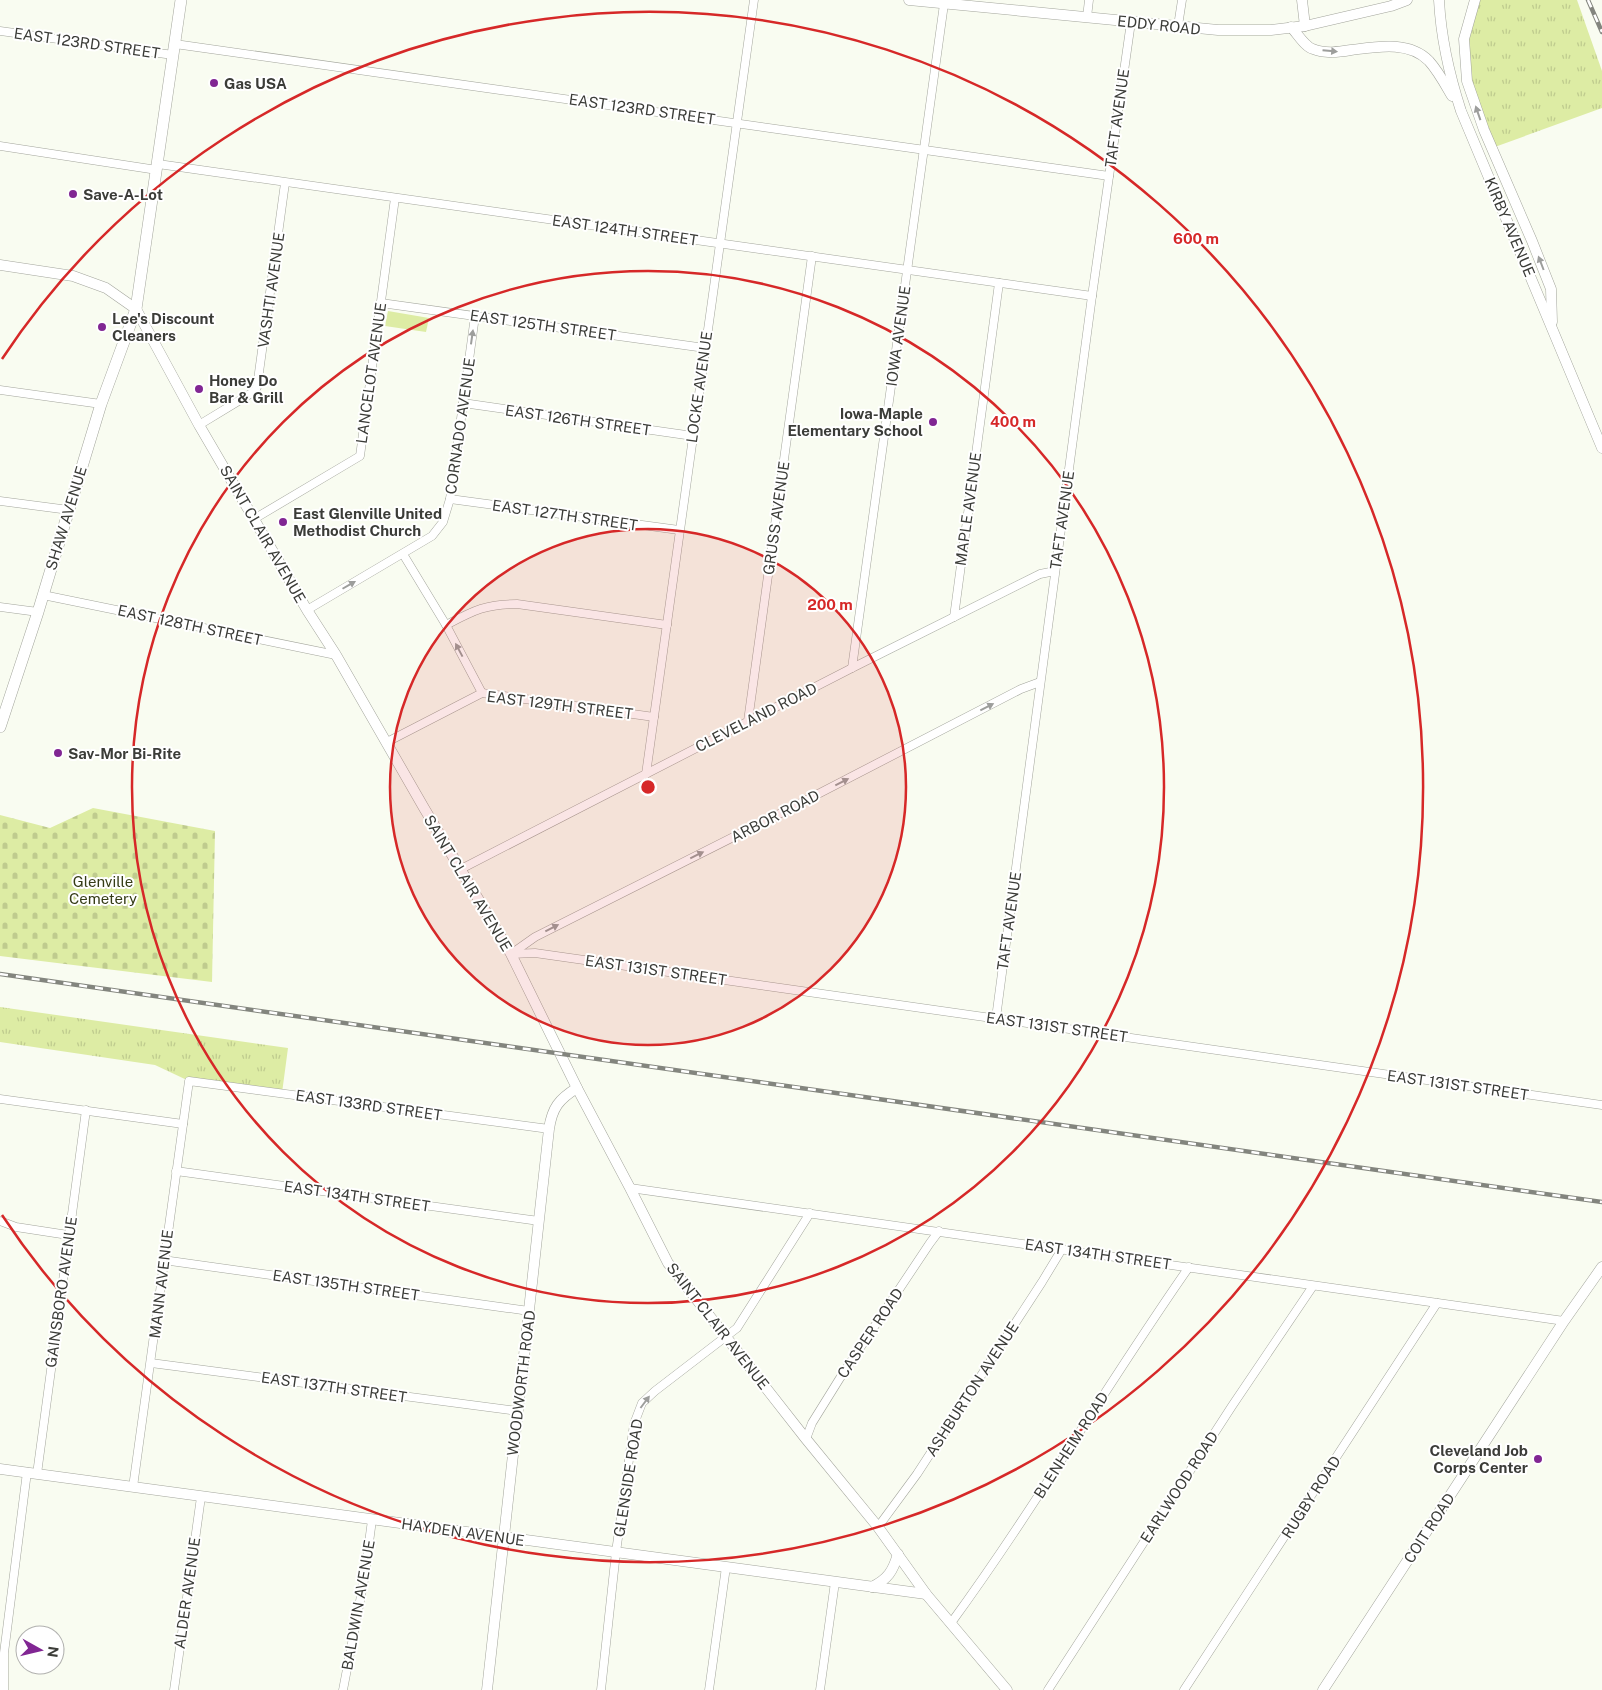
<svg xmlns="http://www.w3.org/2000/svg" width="1602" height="1690" viewBox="0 0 1602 1690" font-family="'Public Sans',sans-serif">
  <defs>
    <pattern id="grass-tufts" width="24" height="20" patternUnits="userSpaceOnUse" patternTransform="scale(1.25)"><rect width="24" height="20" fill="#ddeca4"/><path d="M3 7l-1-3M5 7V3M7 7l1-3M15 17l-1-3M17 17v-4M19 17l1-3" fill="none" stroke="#bfcb8e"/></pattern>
    <pattern id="cemetery-stones" width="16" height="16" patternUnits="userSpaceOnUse" patternTransform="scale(1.25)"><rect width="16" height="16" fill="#ddeca4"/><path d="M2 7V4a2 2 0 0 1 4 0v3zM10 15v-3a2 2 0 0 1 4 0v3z" fill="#bfcb8e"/></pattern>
  </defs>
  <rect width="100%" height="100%" fill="#f9fcf1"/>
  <g fill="url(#grass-tufts)">
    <path d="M1475,0H1577L1602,71V108L1492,148L1467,81L1464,39Z"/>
    <path d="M0,1007L288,1048L282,1093L189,1081L155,1065L0,1042Z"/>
  </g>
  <path fill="url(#cemetery-stones)" d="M93,808L215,831L212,982L0,956V815L50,828Z"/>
  <path fill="#ddeca4" d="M388,311L429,318L426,332L385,326Z"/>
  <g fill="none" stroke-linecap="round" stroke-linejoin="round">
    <defs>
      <g id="minor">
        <path d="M1087,17L1089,0"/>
        <path d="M1178,26L1182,0"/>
        <path d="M0,31L173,55"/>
        <path d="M175,44L1109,176"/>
        <path d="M0,146L157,170"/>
        <path d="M158,164L1092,296"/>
        <path d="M381,303L705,348"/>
        <path d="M0,390L101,404"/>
        <path d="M463,403L693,436"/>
        <path d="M199,425L255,391L257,387L285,183"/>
        <path d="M450,499L679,530"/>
        <path d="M0,501L69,510"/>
        <path d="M254,519L360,456L395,198"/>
        <path d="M403,554L446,625L482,693"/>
        <path d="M43,595L336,655"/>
        <path d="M0,607L38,612"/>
        <path d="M307,610L432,536L443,522L450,499L475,316"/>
        <path d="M954,617L999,283"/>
        <path d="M446,625C473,611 485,604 517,604L667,625"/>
        <path d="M852,668L944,4"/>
        <path d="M748,721L812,256"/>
        <path d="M387,742L482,693L654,717"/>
        <path d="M646,774L754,0"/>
        <path d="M461,869L852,668L1040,574L1055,571"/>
        <path d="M511,954L535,953L1602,1105"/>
        <path d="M511,954L535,937L789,809L1021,689L1040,682"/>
        <path d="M996,1018L1092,296L1131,22"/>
        <path d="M0,1099L183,1124"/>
        <path d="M176,1171L539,1221"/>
        <path d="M630,1188L1564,1321"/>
        <path d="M0,1221L16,1227L68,1235"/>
        <path d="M163,1260L529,1311"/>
        <path d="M151,1363L517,1411"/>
        <path d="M806,1439L812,1423L840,1378L930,1243L939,1231"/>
        <path d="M37,1474L86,1110"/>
        <path d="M133,1487C152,1352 170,1216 189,1081L549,1129"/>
        <path d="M878,1527L917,1474L1042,1282L1062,1249"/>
        <path d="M951,1623C1035,1508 1107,1384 1189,1267"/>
        <path d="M4,1690V1653L27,1472"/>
        <path d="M174,1690L201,1497"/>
        <path d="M343,1690L364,1580L372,1520"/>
        <path d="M601,1690L616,1552L634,1424L642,1403L655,1391L737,1328L810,1213"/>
        <path d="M709,1690L726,1567"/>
        <path d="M820,1690L835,1582"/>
        <path d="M1048,1690L1232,1406L1313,1286"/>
        <path d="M1184,1690L1437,1303"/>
      </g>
      <g id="tertiary">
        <path d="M909,0L1218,30H1271L1305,26L1391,6L1407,0"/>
        <path d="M1302,0L1305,26"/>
        <path d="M1439,0C1441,39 1449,74 1461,111L1602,448"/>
        <path d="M1475,0L1464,39L1467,81L1484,130L1532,241L1551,289L1552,322"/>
        <path d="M1291,27C1297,33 1305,47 1313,49C1325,54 1339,52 1351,50C1375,47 1409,40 1429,61C1438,71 1445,84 1452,96"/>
        <path d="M0,265L73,276L106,288L136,309L199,425L307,610L336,655L424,808L511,954L577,1088L630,1188L668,1263L806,1439L878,1527L926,1594L1007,1690"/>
        <path d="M0,1469L926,1594"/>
        <path d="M872,1587C888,1579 893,1571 898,1554"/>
        <path d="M487,1690L549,1129C552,1108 559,1099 577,1088"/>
        <path d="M1323,1690L1564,1321L1602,1267"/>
      </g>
      <path id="secondary" d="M0,727L38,612L101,404L136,309L181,0"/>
    </defs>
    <use href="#minor" stroke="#a3a59c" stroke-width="9"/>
    <use href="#tertiary" stroke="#a3a59c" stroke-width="11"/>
    <use href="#secondary" stroke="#a3a59c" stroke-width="12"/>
    <use href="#minor" stroke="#fff" stroke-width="8"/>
    <use href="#tertiary" stroke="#fff" stroke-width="10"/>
    <use href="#secondary" stroke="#fff" stroke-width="11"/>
    <defs>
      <g id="rail">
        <path d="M1588,0L1602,32"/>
        <path d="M0,974L1602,1202"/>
      </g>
    </defs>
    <use href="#rail" stroke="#83857e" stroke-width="4.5"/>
    <use href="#rail" stroke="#fff" stroke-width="2.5" stroke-dasharray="8" stroke-linecap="butt"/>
  </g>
  <defs><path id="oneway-solid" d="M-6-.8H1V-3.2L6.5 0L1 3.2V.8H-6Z" transform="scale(1.25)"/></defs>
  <g fill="#9d9e9c">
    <use href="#oneway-solid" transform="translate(1330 51) rotate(5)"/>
    <use href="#oneway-solid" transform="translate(1478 113) rotate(-109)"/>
    <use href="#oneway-solid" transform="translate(1541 263) rotate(-111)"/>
    <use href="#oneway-solid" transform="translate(472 337) rotate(-82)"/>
    <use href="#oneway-solid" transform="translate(349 585) rotate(-30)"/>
    <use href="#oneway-solid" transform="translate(459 650) rotate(-118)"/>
    <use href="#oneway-solid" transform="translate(987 707) rotate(-27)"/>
    <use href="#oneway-solid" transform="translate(842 782) rotate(-27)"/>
    <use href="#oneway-solid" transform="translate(697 855) rotate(-26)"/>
    <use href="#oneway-solid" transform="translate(552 928) rotate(-27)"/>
    <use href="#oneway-solid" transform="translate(645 1402) rotate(-53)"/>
  </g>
  <circle cx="648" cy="787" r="258" fill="#d62828" fill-opacity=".12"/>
  <g fill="none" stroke="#d62828" stroke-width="2.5">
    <circle cx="648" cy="787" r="258"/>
    <circle cx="648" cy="787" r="516"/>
    <path d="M2 359A775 775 0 1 1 2 1215"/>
  </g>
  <g fill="#812693" stroke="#fff" stroke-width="2">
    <circle cx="214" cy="83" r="5"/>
    <circle cx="73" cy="194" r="5"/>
    <circle cx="102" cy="327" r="5"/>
    <circle cx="199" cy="389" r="5"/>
    <circle cx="933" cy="422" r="5"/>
    <circle cx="283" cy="522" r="5"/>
    <circle cx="58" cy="753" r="5"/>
    <circle cx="1538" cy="1459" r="5"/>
  </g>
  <g text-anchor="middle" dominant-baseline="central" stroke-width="4" stroke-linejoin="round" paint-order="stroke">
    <g font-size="15" fill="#3b3c38" stroke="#fff">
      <text transform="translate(1159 25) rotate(6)">EDDY ROAD</text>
      <text transform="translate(87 43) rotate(8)">EAST 123RD STREET</text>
      <text transform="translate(642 109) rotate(8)">EAST 123RD STREET</text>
      <text transform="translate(1117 118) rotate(-82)">TAFT AVENUE</text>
      <text transform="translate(1510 227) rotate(67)">KIRBY AVENUE</text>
      <text transform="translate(625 230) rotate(8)">EAST 124TH STREET</text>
      <text transform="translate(271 290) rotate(-82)">VASHTI AVENUE</text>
      <text transform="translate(543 325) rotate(8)">EAST 125TH STREET</text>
      <text transform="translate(898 336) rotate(-82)">IOWA AVENUE</text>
      <text transform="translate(371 373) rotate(-82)">LANCELOT AVENUE</text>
      <text transform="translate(699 387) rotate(-82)">LOCKE AVENUE</text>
      <text transform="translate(578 420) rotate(8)">EAST 126TH STREET</text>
      <text transform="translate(460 426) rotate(-82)">CORNADO AVENUE</text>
      <text transform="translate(968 509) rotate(-82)">MAPLE AVENUE</text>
      <text transform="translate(565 515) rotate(8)">EAST 127TH STREET</text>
      <text transform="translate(66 518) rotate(-73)">SHAW AVENUE</text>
      <text transform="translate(776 518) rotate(-82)">GRUSS AVENUE</text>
      <text transform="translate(1062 520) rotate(-82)">TAFT AVENUE</text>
      <text transform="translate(263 534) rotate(60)">SAINT CLAIR AVENUE</text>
      <text transform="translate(190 625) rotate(12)">EAST 128TH STREET</text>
      <text transform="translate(560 705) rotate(7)">EAST 129TH STREET</text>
      <text transform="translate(756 717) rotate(-27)">CLEVELAND ROAD</text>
      <text transform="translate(775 816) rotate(-27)">ARBOR ROAD</text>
      <text transform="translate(468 883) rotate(59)">SAINT CLAIR AVENUE</text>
      <text transform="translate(1009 921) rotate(-82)">TAFT AVENUE</text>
      <text transform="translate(656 970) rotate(8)">EAST 131ST STREET</text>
      <text transform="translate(1057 1027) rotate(8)">EAST 131ST STREET</text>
      <text transform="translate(1458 1085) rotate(8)">EAST 131ST STREET</text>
      <text transform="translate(369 1105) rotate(8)">EAST 133RD STREET</text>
      <text transform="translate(357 1196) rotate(8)">EAST 134TH STREET</text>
      <text transform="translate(1098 1254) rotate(8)">EAST 134TH STREET</text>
      <text transform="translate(161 1284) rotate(-83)">MANN AVENUE</text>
      <text transform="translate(346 1285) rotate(8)">EAST 135TH STREET</text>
      <text transform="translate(61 1292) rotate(-82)">GAINSBORO AVENUE</text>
      <text transform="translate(718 1326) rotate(52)">SAINT CLAIR AVENUE</text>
      <text transform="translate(870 1333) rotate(-56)">CASPER ROAD</text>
      <text transform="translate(521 1383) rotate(-83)">WOODWORTH ROAD</text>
      <text transform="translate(334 1387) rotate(8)">EAST 137TH STREET</text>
      <text transform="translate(972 1389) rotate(-57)">ASHBURTON AVENUE</text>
      <text transform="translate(1071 1445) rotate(-57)">BLENHEIM ROAD</text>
      <text transform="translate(628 1478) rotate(-81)">GLENSIDE ROAD</text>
      <text transform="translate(1179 1487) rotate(-57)">EARLWOOD ROAD</text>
      <text transform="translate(1311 1497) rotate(-57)">RUGBY ROAD</text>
      <text transform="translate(1429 1528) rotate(-57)">COIT ROAD</text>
      <text transform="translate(463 1532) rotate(8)">HAYDEN AVENUE</text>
      <text transform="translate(187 1593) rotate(-82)">ALDER AVENUE</text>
      <text transform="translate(358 1605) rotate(-80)">BALDWIN AVENUE</text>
    </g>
    <g font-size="15" font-weight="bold" fill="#3b3c38" stroke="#fff" text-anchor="start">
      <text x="224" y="83">Gas USA</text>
      <text x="83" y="194">Save-A-Lot</text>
      <text x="112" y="318">Lee's Discount<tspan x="112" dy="17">Cleaners</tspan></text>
      <text x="209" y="380">Honey Do<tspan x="209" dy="17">Bar &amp; Grill</tspan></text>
      <text x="923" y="413" text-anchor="end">Iowa-Maple<tspan x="923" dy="17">Elementary School</tspan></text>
      <text x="293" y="513">East Glenville United<tspan x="293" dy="17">Methodist Church</tspan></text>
      <text x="68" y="753">Sav-Mor Bi-Rite</text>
      <text x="1528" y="1450" text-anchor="end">Cleveland Job<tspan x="1528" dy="17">Corps Center</tspan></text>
    </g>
    <g font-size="15" fill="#353c16" stroke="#fff">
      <text x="103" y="881">Glenville<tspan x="103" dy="17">Cemetery</tspan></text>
    </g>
  </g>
  <circle cx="648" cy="787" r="8" fill="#d62828" stroke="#fff" stroke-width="2.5"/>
  <g font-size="15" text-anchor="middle" font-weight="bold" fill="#d62828" stroke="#fff" stroke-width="4" stroke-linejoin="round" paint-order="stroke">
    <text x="1196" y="244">600 m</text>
    <text x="1013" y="427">400 m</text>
    <text x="830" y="610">200 m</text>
  </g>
  <g transform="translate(40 1650) rotate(98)"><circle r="24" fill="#ffffff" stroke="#b1b1af"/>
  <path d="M0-4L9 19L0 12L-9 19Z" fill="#812693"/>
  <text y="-8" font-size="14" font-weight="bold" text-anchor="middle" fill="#3b3c38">N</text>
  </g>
</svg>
